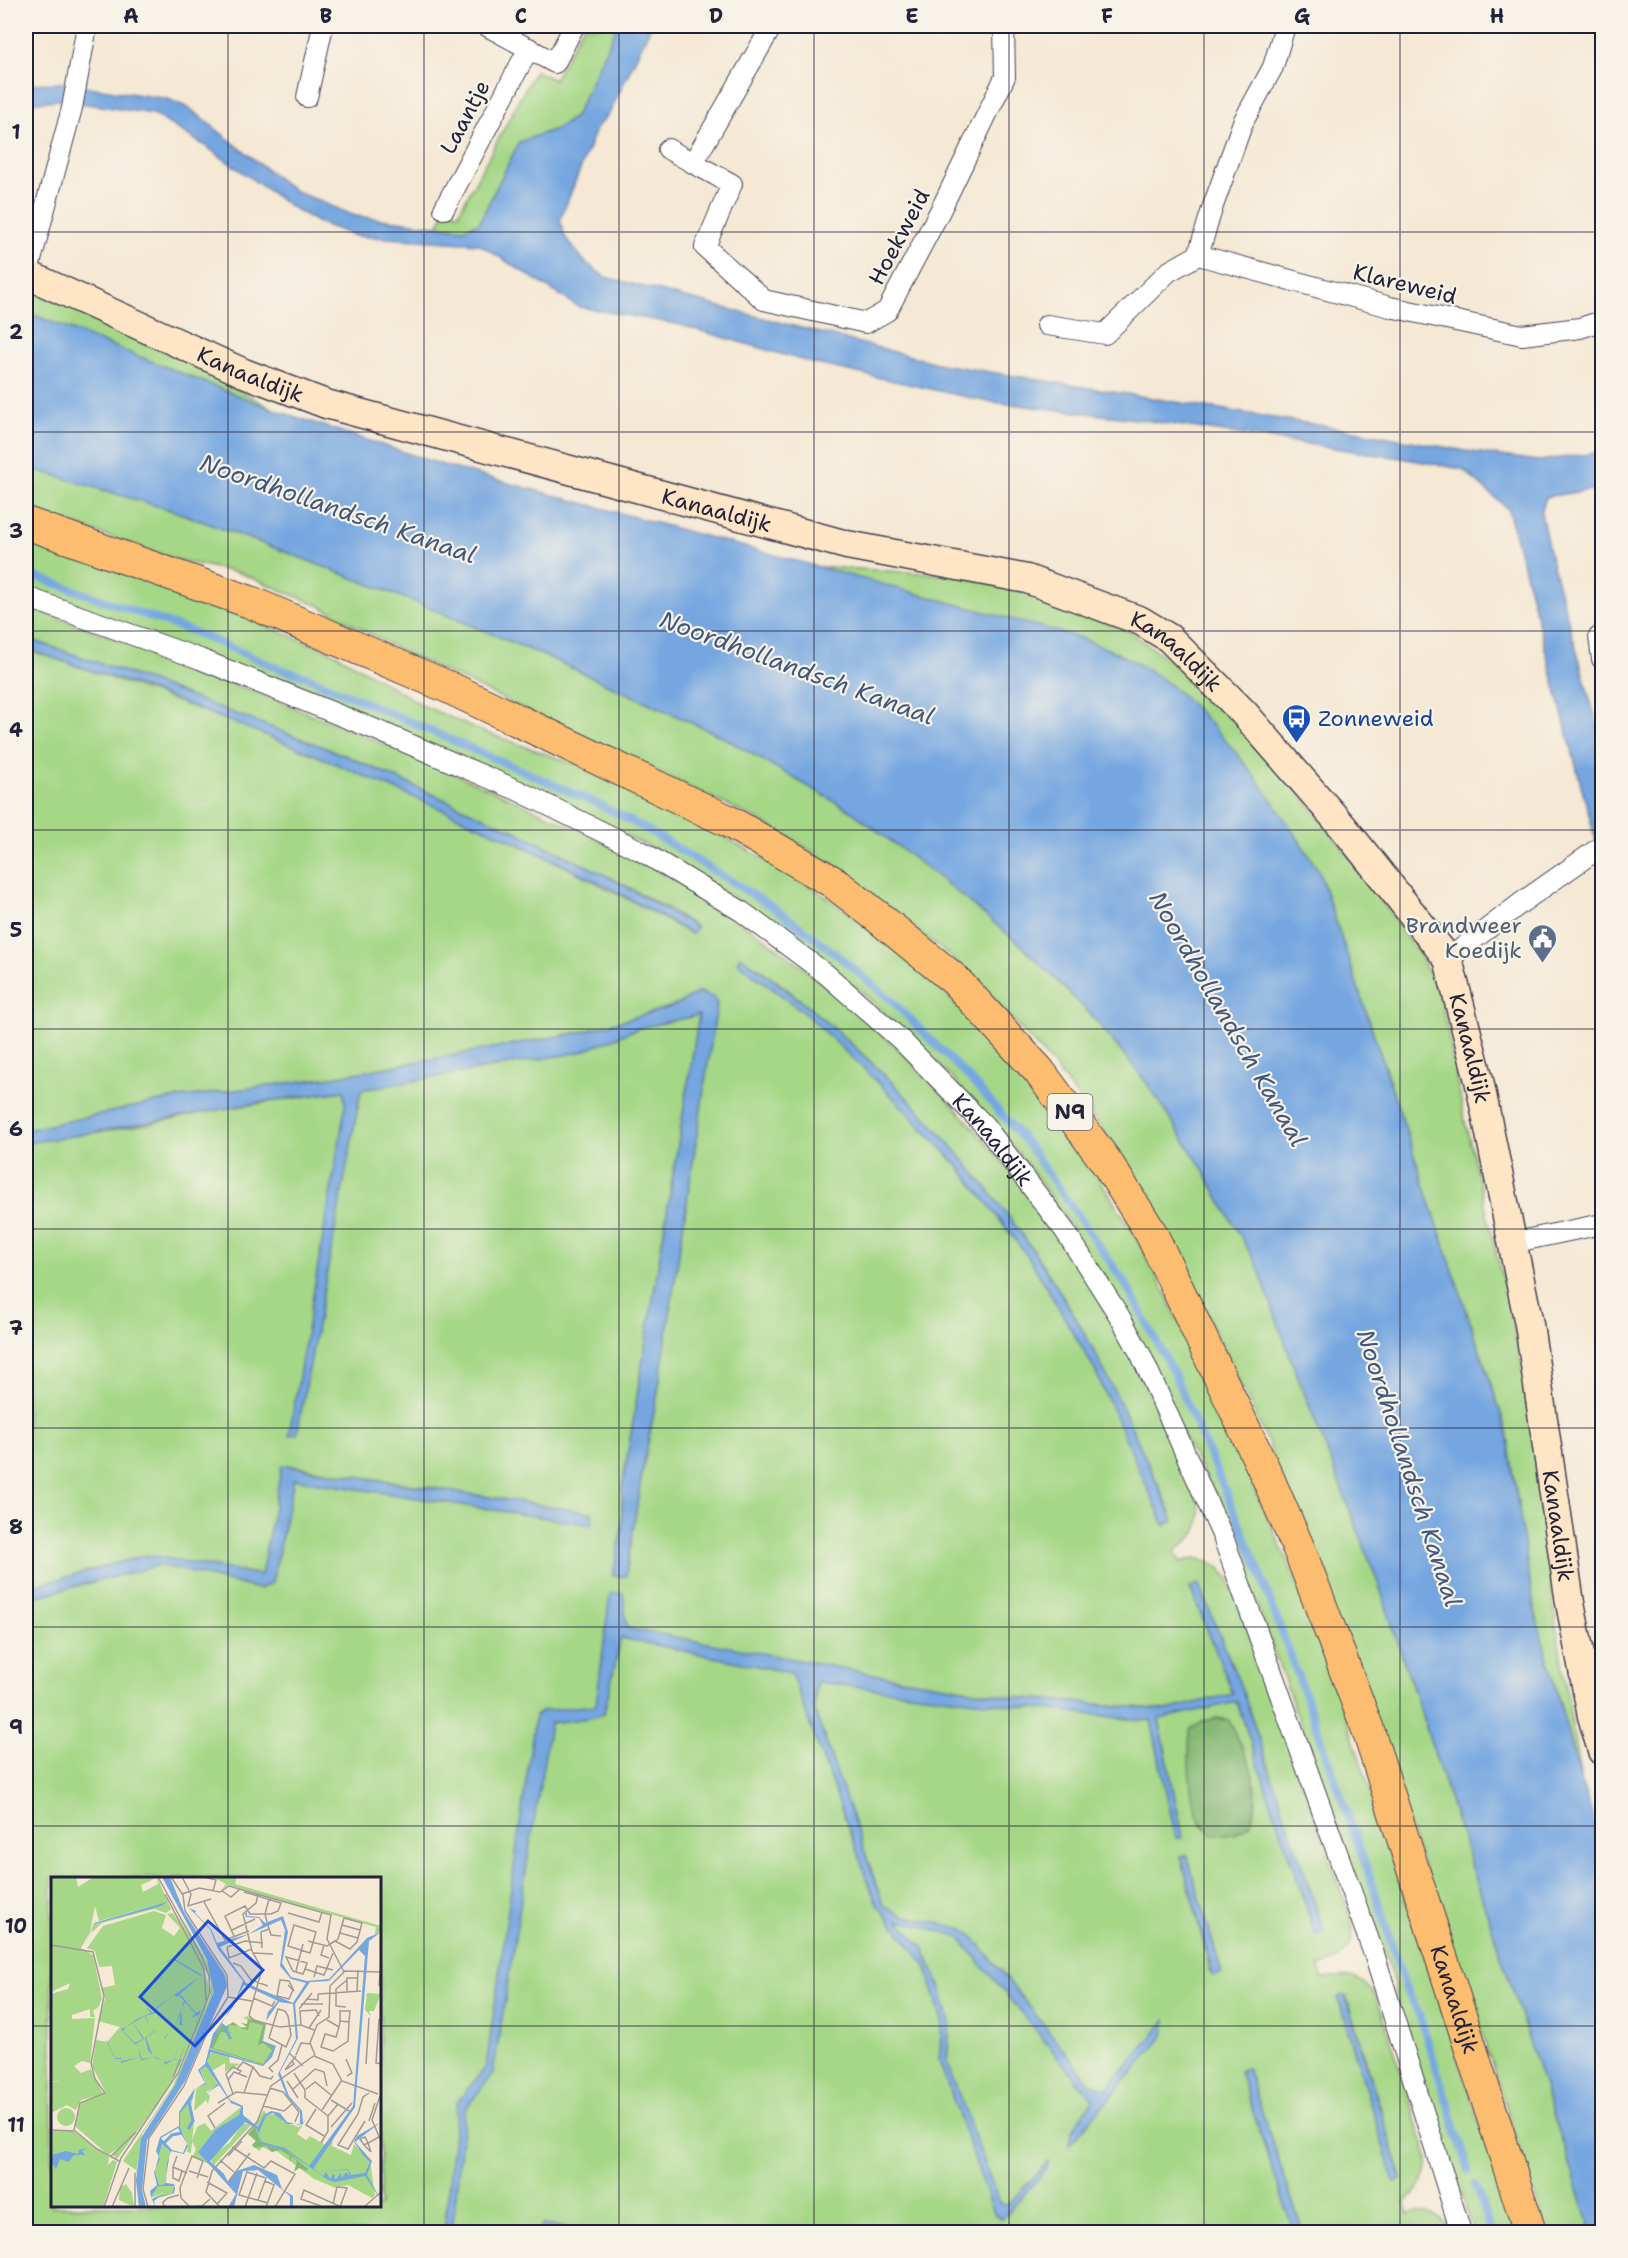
<svg xmlns="http://www.w3.org/2000/svg" width="1628" height="2258" viewBox="0 0 1628 2258" font-family="'Shantell Sans',sans-serif">
  <rect width="100%" height="100%" fill="#f7f3e8"/>
  <filter id="ink" filterUnits="userSpaceOnUse"><feTurbulence type="fractalNoise" baseFrequency=".0167" numOctaves="2"/><feDisplacementMap in="SourceGraphic" scale="12" xChannelSelector="R" yChannelSelector="G"/><feConvolveMatrix kernelMatrix="1 2 1 2 8 2 1 2 1" color-interpolation-filters="sRGB"/></filter>
  <filter id="wash" filterUnits="userSpaceOnUse"><feTurbulence type="fractalNoise" baseFrequency=".008" numOctaves="4" result="noise"/><feDisplacementMap in="SourceGraphic" scale="24" xChannelSelector="R" yChannelSelector="G"/><feGaussianBlur stdDeviation="1.35" result="paint"/><feColorMatrix in="noise" values="0 0 0 0 0 0 0 0 0 0 0 0 0 0 0 0 0 1.4 0 .05"/><feComposite in="paint" operator="in"/></filter>
  <g filter="url(#wash)">
    <rect width="100%" height="100%" fill="#f5e8d4"/>
    <g fill="#a5d786" stroke="#647c60" stroke-width="1.5" fill-rule="evenodd">
      <path d="M583,26H617L575,117L558,128L519,142L479,223L463,229L438,226L447,208L458,214L535,71L554,80Z"/>
      <path d="M26,289L109,319L275,410L26,312Z"/>
      <path d="M26,467L174,511L283,551L415,602L552,659L723,737L851,811L941,879L1022,946L1092,1015L1147,1083L1199,1163L1257,1265L1291,1359L1379,1585L1592,2232H1547L1453,1946L1268,1442L1191,1280L1143,1189L1105,1132L1054,1066L995,1000L951,957L857,883L805,847L755,818L400,650L322,607L240,573L178,560L26,508Z"/>
      <path d="M26,538L180,591L336,654L424,706L476,729L580,766L698,822L805,882L851,915L927,977L959,1007L1030,1083L1090,1164L1131,1229L1164,1290L1295,1578L1341,1702L1515,2232H1473L1446,2143L1439,2131L1395,1996L1394,1983L1372,1914L1366,1905L1250,1585L1246,1568L1218,1496L1210,1486L1067,1220L1028,1165L998,1129L953,1079L864,994L772,921L647,845L26,588Z"/>
      <path d="M807,566L954,575L1035,593L1128,631L1188,673L1289,779L1353,861L1419,954L1441,998L1465,1122L1511,1314L1535,1436L1554,1611L1581,1781L1534,1608L1507,1432L1319,871L1169,684L1117,653L1081,638Z"/>
      <path d="M26,606C164,656 301,708 436,766C542,811 650,859 745,925C860,1004 961,1102 1043,1215C1078,1264 1113,1319 1139,1373C1161,1417 1180,1463 1200,1507C1202,1529 1192,1539 1175,1551L1180,1562C1202,1555 1216,1560 1229,1579L1352,1920C1356,1950 1344,1957 1319,1967L1322,1979C1350,1973 1365,1976 1379,2003L1428,2157C1428,2174 1421,2193 1405,2201L1409,2214C1425,2209 1445,2217 1451,2232H1303L1247,2068L1239,2071L1294,2232H26V1599L160,1565L259,1589L272,1583L293,1479L592,1525V1513L288,1465L282,1466L262,1575L147,1555L26,1588V1143L149,1124L216,1110L344,1091L345,1108L296,1434L361,1090L581,1052L639,1028L699,1015L622,1489V1528L613,1576H625L641,1479L658,1391L717,1004L699,992L674,1006L582,1032L332,1077L170,1099L26,1130V649C255,725 481,815 691,934L696,927L665,907L613,879L513,830L344,755L136,676L26,638ZM740,957C779,978 821,1017 853,1047C940,1128 1018,1217 1077,1320C1098,1357 1116,1396 1134,1434C1147,1463 1163,1491 1174,1521L1165,1525L1093,1366L1029,1258L961,1169L883,1087L806,1014L737,962ZM1199,1584L1243,1692L1321,1922L1316,1936L1237,1701L1159,1719L1183,1837L1176,1838L1151,1720L1128,1719L816,1681L814,1709L870,1886L791,1673L641,1631L884,1676L1013,1697L1166,1710L1234,1694L1190,1588ZM1184,1855H1188L1212,1976L1181,1856ZM52,1878H380V2206H52ZM1346,1995L1402,2179L1394,2181L1338,1998Z"/>
    </g>
    <path fill="#84b873" stroke="#536d57" stroke-width="1.5" d="M1216,1718L1229,1720C1241,1745 1260,1778 1255,1807C1254,1813 1252,1819 1250,1825L1235,1834L1213,1835C1209,1831 1203,1826 1200,1821C1188,1797 1188,1756 1190,1730L1202,1722Z"/>
    <g fill="#74a6e0" stroke="#4b648e" stroke-width="1.5">
      <path d="M617,26H651L610,112L597,127L560,220L565,237L585,262L605,277L941,364L1343,429L1472,452L1539,461L1602,452V488L1546,497L1541,513L1550,555L1602,742V864L1508,509L1462,469L1401,458L1136,419L985,401L812,363L677,324L579,307L479,244L355,236L317,222L290,206L204,145L153,114L60,100L26,103V84L62,83L168,99L189,108L293,190L355,216L463,229L479,223L519,142L558,128L575,117Z"/>
      <path d="M26,312L275,410L446,466L1081,638C1111,650 1144,664 1170,685C1232,737 1276,804 1319,871L1507,1432L1534,1608L1581,1781L1602,1845V2232H1592L1379,1585L1291,1359L1257,1265L1199,1163L1147,1083L1092,1016L1022,946L941,879L851,811L723,737L552,659L415,602L283,551L174,511L26,467Z"/>
      <path d="M26,638L136,676L344,755L513,830L613,879L696,927L692,934L612,889L550,858L443,810L308,752L150,690L26,649Z"/>
      <path d="M740,956C873,1047 997,1181 1077,1320C1114,1384 1143,1453 1174,1521L1164,1525L1093,1366L1029,1258L961,1169L883,1087L806,1014L737,962Z"/>
      <path d="M699,992L715,998L717,1004L658,1391L641,1479L626,1576H613L622,1528V1489L699,1015L639,1028L581,1052L361,1090L297,1434L289,1435L345,1108L344,1091C237,1102 132,1129 26,1143V1130L170,1099L332,1077L582,1032L674,1006Z"/>
      <path d="M282,1465L592,1513V1525L294,1479L272,1583L259,1589L160,1565L26,1599V1588L147,1555L261,1575Z"/>
      <path d="M1199,1584L1243,1692L1321,1922L1324,1933L1316,1936L1237,1702L1159,1719L1183,1838H1176L1151,1720L1128,1719L816,1682L814,1709L884,1906L902,1915L964,1929L976,1940L1091,2084L1107,2088L1166,2020L1164,2036L1069,2145L1071,2132L1093,2100L958,1936L898,1920L923,1947L941,1989L950,2022L947,2062L1000,2204L1007,2205L1048,2162L1047,2169L1001,2220L994,2213L939,2061L942,2021L926,1966L876,1903L791,1673L621,1638L604,1714L590,1718L550,1723L493,2074L465,2109L452,2232H444L457,2102L486,2067L535,1716L542,1711L596,1705L610,1593H623L627,1628L884,1676L1013,1697L1166,1710L1233,1694L1190,1587Z"/>
      <path d="M1187,1855L1222,1973L1213,1976L1181,1856Z"/>
      <path d="M1345,1995L1402,2179L1394,2182L1338,1997Z"/>
      <path d="M1247,2068L1303,2232H1294L1239,2071Z"/>
      <path d="M542,2225L617,2232H538Z"/>
    </g>
    <g fill="none" stroke-linecap="round" stroke-linejoin="round">
      <g stroke="#74a6e0" stroke-width="8">
        <path d="M26,573L196,633L282,670L305,676L596,803L646,829L776,909L835,953L892,1001L969,1078L1026,1142L1125,1283L1174,1374L1226,1493L1257,1565L1309,1706L1375,1892L1405,1987L1419,2014L1469,2170"/>
        <path d="M1475,2185L1491,2232"/>
      </g>
    </g>
  </g>
  <g filter="url(#ink)">
    <g fill="none" stroke-linecap="round" stroke-linejoin="round">
      <defs>
        <g id="street">
          <path d="M487,26L555,63L574,26"/>
          <path d="M307,97L323,26"/>
          <path d="M668,149L693,163L772,26"/>
          <path d="M693,163L732,184L705,247L764,300L866,323L887,311L940,211L1005,77L1004,26"/>
          <path d="M444,209L529,48"/>
          <path d="M1198,255L1390,307L1522,335L1580,328L1602,321"/>
          <path d="M27,275L72,108L87,26"/>
          <path d="M1047,325L1105,334L1168,272L1198,255L1213,206L1243,122L1273,67L1285,26"/>
          <path id="s1" d="M26,597L200,659L379,731L517,790L641,851L741,911L826,974L901,1040L985,1126L1065,1231L1120,1317L1141,1355L1223,1537L1375,1957L1461,2232"/>
          <path d="M1602,635L1599,637L1602,659"/>
          <path d="M1448,959L1521,903L1602,846"/>
          <path d="M1511,1243L1602,1224"/>
        </g>
        <g id="secondary">
          <path id="s2" d="M26,274L244,373L326,404L847,545L1027,579L1141,621L1169,638L1244,713L1344,828L1448,959L1479,1080L1529,1324L1570,1603L1592,1716L1602,1751"/>
        </g>
        <g id="primary">
          <path id="s3" d="M26,523L250,602L448,687L728,821L833,882L878,917L955,980L1039,1071L1107,1163L1151,1233L1267,1476L1301,1554L1367,1727L1530,2232"/>
        </g>
      </defs>
      <use href="#street" stroke="#424052" stroke-width="22"/>
      <use href="#secondary" stroke="#424052" stroke-width="31"/>
      <use href="#primary" stroke="#424052" stroke-width="34"/>
      <use href="#street" stroke="#fff" stroke-width="20"/>
      <use href="#secondary" stroke="#fee5c5" stroke-width="28"/>
      <use href="#primary" stroke="#fcbd6f" stroke-width="32"/>
    </g>
  </g>
  <path fill="none" stroke="#22223b" stroke-width="1.5" stroke-opacity="0.55" d="M228,26V1878M424,26V2232M619,26V2232M814,26V2232M1009,26V2232M1204,26V2232M1400,26V2232M26,232H1602M26,432H1602M26,631H1602M26,830H1602M26,1029H1602M26,1229H1602M26,1428H1602M26,1627H1602M26,1826H1602M26,2026H52M380,2026H1602M228,2206V2232"/>
  <defs>
    <symbol id="bus-pin" viewBox="-11 -11 22 30"><path d="M0 17L-7.5 6A9.5 9.5 0 1 1 7.5 6Z" fill="#1a4fb4" stroke="#f7f3e8"/><path d="M-5-6H5V4H4V6H2V4H-2V6H-4V4H-5ZM-3.5-4V0h7V-4ZM-3.5 1.2v1.5H-2V1.2ZM2 1.2v1.5H3.5V1.2Z" fill="#fff"/></symbol>
    <symbol id="civic-pin" viewBox="-11 -11 22 30"><path d="M0 17L-7.5 6A9.5 9.5 0 1 1 7.5 6Z" fill="#5c6f8a" stroke="#f7f3e8"/><path d="M-.6-6.5H3V-4.5H.6V-3L4-1V1h2V6H-6V1h2V-1L-.6-3ZM-1.2 2.5V6h2.4V2.5Z" fill="#fff"/></symbol>
  </defs>
  <g fill-rule="evenodd">
    <use href="#bus-pin" x="1280" y="702" width="33" height="45"/>
    <use href="#civic-pin" x="1526" y="922" width="33" height="45"/>
  </g>
  <g text-anchor="middle" dominant-baseline="central" stroke-width="4.5" stroke-linejoin="round" paint-order="stroke">
    <rect fill="#f7f3e8" stroke="#62616f" stroke-width="1.5" x="1047.5" y="1094" width="45" height="36" rx="4.5"/>
    <g font-size="21" font-weight="bold" fill="#22223b">
      <text x="1070" y="1112">N9</text>
    </g>
    <g font-size="22" fill="#22223b" stroke="#f7f3e8">
      <text transform="translate(465 117) rotate(-62)">Laantje</text>
      <text transform="translate(899 237) rotate(-62)">Hoekweid</text>
      <text transform="translate(1405 284) rotate(14)">Klareweid</text>
      <text stroke="none"><textPath href="#s2" startOffset="246">Kanaaldijk</textPath></text>
      <text stroke="none"><textPath href="#s2" startOffset="732">Kanaaldijk</textPath></text>
      <text stroke="none"><textPath href="#s2" startOffset="1218">Kanaaldijk</textPath></text>
      <text stroke="none"><textPath href="#s2" startOffset="1722">Kanaaldijk</textPath></text>
      <text stroke="none"><textPath href="#s1" startOffset="1124">Kanaaldijk</textPath></text>
      <text stroke="none"><textPath href="#s2" startOffset="2208">Kanaaldijk</textPath></text>
      <text stroke="none"><textPath href="#s3" startOffset="2188">Kanaaldijk</textPath></text>
    </g>
    <g font-size="22" fill="#164399" stroke="#f7f3e8" text-anchor="start">
      <text x="1318" y="718">Zonneweid</text>
    </g>
    <g font-size="22" fill="#4e5e75" stroke="#f7f3e8" text-anchor="end">
      <text x="1522" y="925">Brandweer<tspan x="1522" dy="25">Koedijk</tspan></text>
    </g>
    <g font-size="24" font-style="italic" fill="#43577d" stroke="#f7f3e8">
      <text transform="translate(338 509) rotate(19)">Noordhollandsch Kanaal</text>
      <text transform="translate(797 668) rotate(20)">Noordhollandsch Kanaal</text>
      <text transform="translate(1228 1019) rotate(60)">Noordhollandsch Kanaal</text>
      <text transform="translate(1409 1468) rotate(72)">Noordhollandsch Kanaal</text>
    </g>
  </g>
  <g transform="translate(51 1877)">
    <rect width="330" height="330" fill="#f5e8d4"/>
    <path d="M0,0H25L27,10L43,0H100L103,2L90,8L92,15L107,7L106,0L120,32L115,36L103,32L51,46L40,56L43,47L116,25L48,44L44,29L39,55L30,71L42,78L51,121L46,134L47,130L42,134L44,140H39V132L21,138V142L44,141L39,186L31,184L23,189L30,196L40,192L52,217L30,223L25,233L16,228L0,236V206L8,203L0,205V117L17,112L19,106L0,115ZM162,0H186L184,7L330,49V55L324,57L325,50L177,8L169,15L175,7ZM103,34L115,38L111,51L123,59L129,51L116,37L122,36L129,47L124,35L149,76L159,114L153,136L119,209L66,282L61,277L77,264L57,278L24,249L30,226L55,216L41,189L45,163L56,165L69,150L47,144L54,122L51,111L64,108L61,89L48,90L44,74L36,71L52,49ZM131,41L159,90L163,115L156,139L124,208L91,257L84,304L85,293L72,284L122,209L160,118V105ZM316,116L330,117L323,134H318L320,139L314,133ZM197,139L215,147L211,164L223,170L212,188L160,172L164,157L178,147L195,151L197,142L192,141ZM162,174L178,179L179,186L189,187L174,195V186L161,194L155,182ZM155,188L167,208L155,215L159,219L157,227L155,223L143,234L145,212L155,206L149,193ZM144,213L140,228L143,245L140,276L136,275L137,268L129,250V236ZM190,230L188,238L165,252L148,274L161,289L142,279L145,272L141,264L146,250L154,246L160,254ZM6 240a9 9 0 1 1 18 0a9 9 0 1 1-18 0ZM213,233L216,238L228,237L232,245L248,250L255,242L246,257L255,263L259,259L276,269L282,259L281,269L300,278L303,267L319,284L324,318L321,321L297,308L285,311L263,302L223,272L221,275L212,270L208,274L201,268L205,264L197,257ZM192,246L200,248L163,288L159,281L179,265ZM0,254H22L58,280L57,288L62,283L66,285L52,330H0ZM111,267L119,274L114,307L108,308L104,294ZM75,307L81,316L83,330L68,323L69,310ZM107,309L120,307L123,310L121,317L100,323L114,315L100,321V315Z" fill="#a5d786"/>
    <path d="M192,141L215,147L211,164L223,170L212,188L159,171L170,147L175,155V150L182,145L188,149L178,148L177,154L181,156L170,155L162,171L212,187L221,173L212,166L207,168L212,148L199,145L197,153L189,151L196,150L190,146L196,147L197,143ZM204,250L210,267L234,273L257,292L256,294L248,291L243,295L246,284L241,280L239,285L238,278L229,273L221,275L215,269L204,271L201,268L205,264L197,257Z" fill="#84b873"/>
    <path d="M111,0H119L133,35L174,98L176,109L134,204L96,263L91,313L95,330H88L85,304L90,261L124,208L163,115L156,83ZM116,25L110,29L43,47L33,70L43,46ZM138,31L145,34L144,36L160,52L166,66L198,57L212,48L208,41L195,40L194,37L196,35V39L208,40L214,46L232,39L237,55L231,86L240,100L256,104L278,102L316,61L330,55L318,64L304,230L262,292L272,299L275,295L279,302L283,296L284,303L290,296L291,301L295,295L299,299L297,293L276,294L297,292L300,298L314,296L319,285L312,278L303,265L306,259L330,245L304,265L321,284L316,298L330,323L314,299L284,305L277,303L234,273L210,267L206,252L194,245L159,284L173,297L177,305L186,294L203,288L226,298L231,312L242,319V330H239V319L207,293L192,294L183,330H177L185,317L147,275L165,252L188,238L190,230L180,226L168,208L155,217L167,207L155,189L149,193L155,207L145,211L154,206L147,193L154,187L162,157L182,130L192,104L167,72L159,52ZM230,43L234,53L229,89L240,102L255,106L242,126L195,106L169,70ZM308,73L314,79L302,229L258,289L234,271L211,265L207,258L215,239L222,236L236,247H252L251,234L238,219L229,195L247,161L244,127L259,105L278,104ZM193,108L227,124L217,135L215,144L228,125L242,127L245,162L227,197L236,219L249,234V248L236,245L229,236L220,234L213,238L207,250L192,238V229L179,223L156,184L160,175L212,189L221,180L225,169L212,164L215,148L211,165L223,170L212,188L159,172L170,147L178,162H181L175,149L192,138L175,149L171,146ZM122,81L151,98L129,117L145,136L150,133L143,149L147,138L141,141L144,136L134,125L129,134L131,138V147H135L128,148L130,136L124,149L133,124L128,118L126,120L123,118L103,134L108,135L118,146L108,135L95,139L98,149L113,162L120,152L114,162H113L104,154L95,161L102,179L115,185L123,182L131,163L123,181L127,184L137,162L124,193L127,184L123,182L114,188L113,184L104,181L97,173L94,161L103,154L98,149L94,139L82,146L93,161V162L85,167L87,170L91,182L101,180L89,184L90,188L89,184L91,183L89,180L70,186V182H64L55,163H45H54L56,164L64,181H70L71,184L89,180L87,170L72,155L70,152L75,150L72,154L84,166L92,162L82,146L76,149L86,142L100,136L94,128L102,136L103,133L109,128L150,99L136,91L124,101L136,91L122,82L107,89ZM144,211L141,222L129,236V250L137,269L133,277L120,274L116,286L115,306L123,307L124,311L123,316L121,317L108,320L103,324L104,330L101,322L107,319L121,317L123,309H107L100,320L99,314L106,308L103,295L109,282L105,274L109,260L128,249V235ZM127,251L136,267L132,276L121,273L110,261ZM111,267L119,274L114,307L108,308L104,294ZM37,271L31,274L34,278H23L18,285L9,282L5,292L0,285V278L15,274L27,277L28,273Z" fill="#74a6e0" fill-rule="evenodd"/>
    <path fill="none" stroke="#74a6e0" stroke-width="3" d="M137,252L142,244L138,225M113,266L121,258L131,256"/>
    <path fill="none" stroke="#a19997" stroke-width="1.5" d="M131,0L140,17L137,29L160,22M153,0L165,3L162,14M171,14L180,20L189,12M114,17L153,92L155,123M131,17L148,11L169,15L178,9L280,38L276,62L293,95M153,25L174,63L198,54M237,36L268,45L271,35M216,45L214,37L218,22M217,48L220,58L230,59M243,48L265,55L259,76L237,69ZM291,48L309,53M181,53L204,42M289,56L307,61M183,59L174,39L194,29L199,37H220L227,34L230,26L193,15M257,64L276,69L284,64L287,62L293,41L311,46L306,65L299,72L284,64M0,68L42,75L53,119L40,186L44,202L54,216L29,226L23,253M273,68L270,78L278,81M176,70L178,81L201,72M176,70L194,64L212,66M211,71L210,55L218,52M202,76L222,77M182,86L190,89L200,103L217,109M254,92L256,86L235,80L242,94L252,97L254,92L273,98L282,76M245,94L252,67M263,100L266,89L282,93M237,108L243,114L238,104L229,103L226,119L238,122L242,113M328,109L330,84M296,114V101H307M306,114L307,93M267,117L310,114M177,120L201,124M202,121L221,129L224,124M255,122L267,123V117M250,127H272M295,130L285,129V112L296,103M227,132L234,134L237,139L240,158L235,170L218,161ZM248,132L261,116M198,138L211,92L201,74L192,37L205,26L207,17M198,138L202,143L229,150L250,148L263,153M328,142L325,186L330,187M276,143L288,150L289,144L298,145L297,164L282,174L270,170L274,157L285,160L288,150M289,144V134H299L298,145M250,148L249,134L265,133L268,139M258,151L270,133M238,176L252,189M245,178L250,166L260,167M264,178L259,166L266,148L278,140L279,109L294,94L330,95M263,179L282,187L291,204L327,217M295,182L301,196L296,199M241,184L234,193L243,187L241,184L245,179M315,187L318,141M202,190L209,199L220,202L222,199M186,192L192,185L202,190L193,216M222,195L218,191L227,183L231,168M243,196L254,213V221L277,239M122,200L130,182M177,203L183,195L196,200M236,204L247,221M219,211L232,215L248,235L244,245M255,212L264,205L280,218M241,213L264,192L273,195L276,209M182,217L175,197L182,190L190,194L187,197M329,219L321,243L330,264M280,223L298,234M167,226L185,215L216,218M212,229L233,234L241,227M265,232L255,248L273,259M271,233L291,203M314,244L297,272L287,268L307,237L312,220L318,216M318,244L324,226M280,250L301,226M164,251L157,239L174,226M0,253L24,254L46,272L68,284M270,266L277,254V239L287,227M313,268L317,266L314,260L309,262L313,268L320,275L317,266L328,260M181,270L213,291L220,284L244,297L224,330M126,279L122,290L136,296M177,279L191,264M59,280L85,255M169,283L183,295M122,290V301L128,304L131,294M138,294L157,300M146,301L152,284L141,279L129,311L130,321L139,330L151,329L159,322M214,304L223,308L215,330M156,305L176,316L166,327M177,305L199,276M207,323L215,301L196,295L188,318L217,326M282,327L286,310L296,311L289,330M270,329L250,322L253,313L290,330M53,330L70,281L127,196L159,116L158,99L151,80L107,0M61,330L78,291M84,330V296M97,330L92,312L98,261L133,209L159,149L177,120L176,98L134,34L132,18L120,0M113,330L112,325L117,321L128,318M169,330L155,315L161,294L206,245L220,209L264,178M194,330L206,296M313,330L330,315"/>
    <path fill="#1d4ed8" fill-opacity="0.15" stroke="#1d4ed8" stroke-width="3" d="M157,44L212,93L144,169L89,120Z"/>
    <rect width="330" height="330" fill="none" stroke="#22223b" stroke-width="3"/>
  </g>
  <rect width="1628" height="2258" fill="none" stroke="#f7f3e8" stroke-width="66"/>
  <rect x="33" y="33" width="1562" height="2192" fill="none" stroke="#22223b" stroke-width="2"/>
  <g font-size="20" text-anchor="middle" font-weight="bold" fill="#22223b">
    <text x="131" y="23">A</text>
    <text x="326" y="23">B</text>
    <text x="521" y="23">C</text>
    <text x="716" y="23">D</text>
    <text x="912" y="23">E</text>
    <text x="1107" y="23">F</text>
    <text x="1302" y="23">G</text>
    <text x="1497" y="23">H</text>
    <text x="16" y="139">1</text>
    <text x="16" y="339">2</text>
    <text x="16" y="538">3</text>
    <text x="16" y="737">4</text>
    <text x="16" y="937">5</text>
    <text x="16" y="1136">6</text>
    <text x="16" y="1335">7</text>
    <text x="16" y="1534">8</text>
    <text x="16" y="1734">9</text>
    <text x="16" y="1933">10</text>
    <text x="16" y="2132">11</text>
  </g>
</svg>
